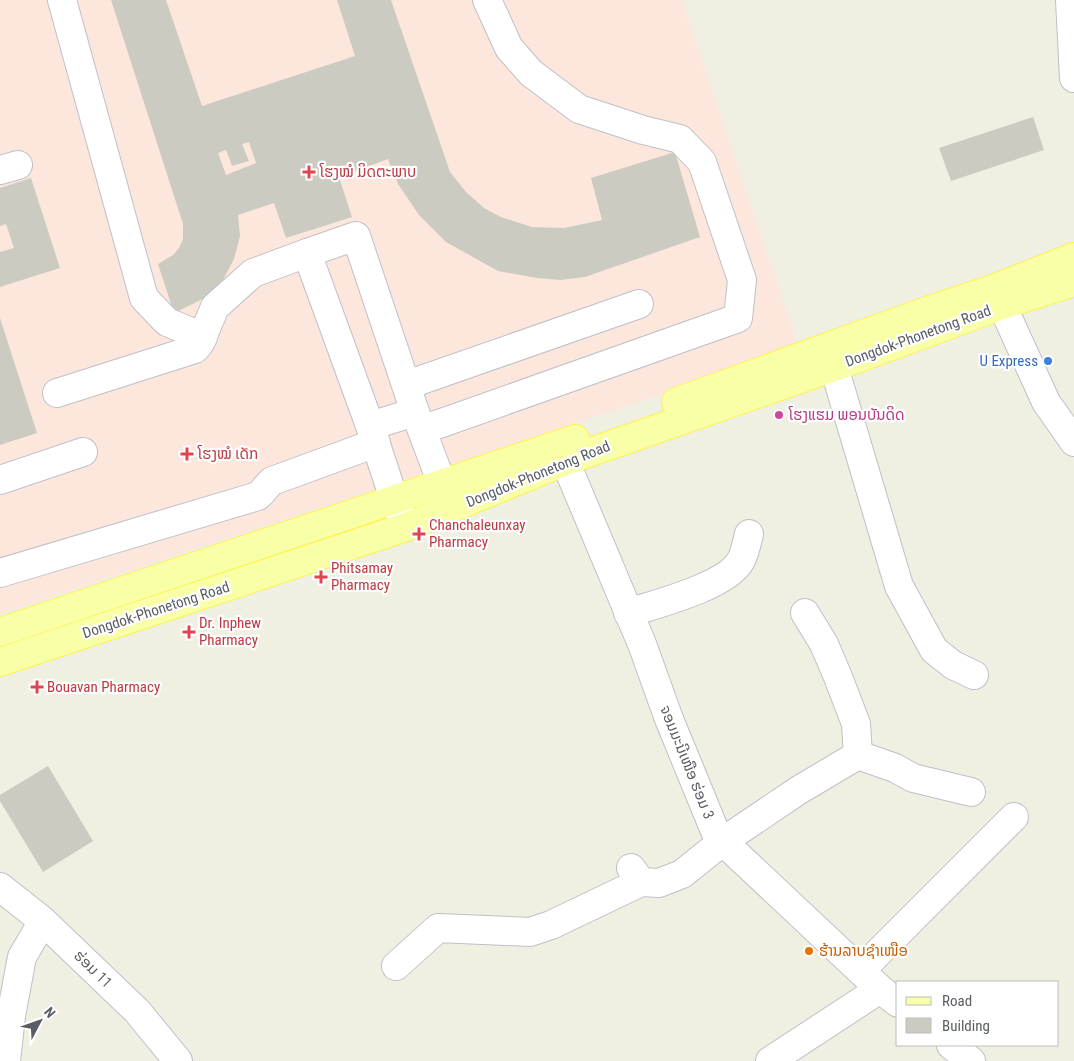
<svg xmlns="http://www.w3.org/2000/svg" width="1074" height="1061" viewBox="0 0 1074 1061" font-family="'Roboto Condensed','Noto Sans Lao',sans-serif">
  <rect width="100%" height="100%" fill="#efefe2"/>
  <path fill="#fde7dd" d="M0,0H682L799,349L0,614Z"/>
  <g fill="#cccbc1" fill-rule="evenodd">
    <path d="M111,0H166L202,106L355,56L337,0H391L450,172L466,192L484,208L501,217L532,227L564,228L602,220L591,178L675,152L700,237L585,277L560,280L537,278L498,271L446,242L419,215L398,184L388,159L339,177L352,217L286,238L274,203L238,215L240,236L234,259L223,280L205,298L174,313L158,264L173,255L179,248L183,239V224ZM249,142L256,163L226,175L218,153L226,150L232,166L249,161L242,144Z"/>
    <path d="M1033,117L1044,150L951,181L939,148Z"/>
    <path d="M31,178L60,268L0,287V252L14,248L6,224L0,226V188Z"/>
    <path d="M0,318L37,433L0,445Z"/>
    <path d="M48,766L93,841L43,872L0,801V795Z"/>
  </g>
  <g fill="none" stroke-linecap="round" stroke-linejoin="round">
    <defs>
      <g id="minor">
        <path d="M62,0L144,298L167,322L203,337"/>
        <path d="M1070,0L1074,78"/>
        <path d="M0,170L18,165"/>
        <path d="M1002,305L1046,402L1074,442"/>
        <path d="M834,367L899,586L934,650L953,665L974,675"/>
        <path d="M407,385L639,304"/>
        <path d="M57,393L195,349L200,343L215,307L253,273L307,253"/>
        <path d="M370,426L415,412"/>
        <path d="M422,430L738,318L742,280L702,162L680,139L643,130L579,109L531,73L509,48L487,0"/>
        <path d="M565,461L642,644L669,719L717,836L880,989L898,1003"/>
        <path d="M0,480L83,452"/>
        <path d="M406,527L394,499L370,426L307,253L356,236L415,412L450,505"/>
        <path d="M0,573L258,496C264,491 266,486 272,481L376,443"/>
        <path d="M628,613C656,604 728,586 741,560C745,553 747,542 749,534"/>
        <path d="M805,613L824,644L838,677L856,724L858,755"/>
        <path d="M631,868L641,882L659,883L682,874L722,842L799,790L858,755L895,768L913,778L971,792"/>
        <path d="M0,887L43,921L137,1011L178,1061"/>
        <path d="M396,966L438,928L530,932L551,925L641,882"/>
        <path d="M861,970L1014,817"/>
        <path d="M951,1045L971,1061"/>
        <path d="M6,1061L11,1016L22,957L43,921"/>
        <path d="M770,1061L880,989"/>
      </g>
      <g id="major">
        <path d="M676,402L927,311L996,288L1074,257"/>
        <path d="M0,632L575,439"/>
        <path d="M0,662L406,527L565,461L834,367L1002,305L1074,282"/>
      </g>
    </defs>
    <use href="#minor" stroke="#bfc0c7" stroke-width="30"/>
    <use href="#major" stroke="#fdf44d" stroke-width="30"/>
    <use href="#minor" stroke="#fff" stroke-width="28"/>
    <use href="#major" stroke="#f9ffa7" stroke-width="28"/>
  </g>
  <g fill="#e0444e" stroke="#fff" stroke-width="2">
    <path d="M306.5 164.5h5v5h5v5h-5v5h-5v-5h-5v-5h5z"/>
    <path d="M184.5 446.5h5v5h5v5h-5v5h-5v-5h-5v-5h5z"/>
    <path d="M416.5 526.5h5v5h5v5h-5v5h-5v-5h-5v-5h5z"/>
    <path d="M318.5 569.5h5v5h5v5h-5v5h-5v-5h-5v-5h5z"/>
    <path d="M186.5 624.5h5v5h5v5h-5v5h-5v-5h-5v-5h5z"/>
    <path d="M34.5 679.5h5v5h5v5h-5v5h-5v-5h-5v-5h5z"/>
  </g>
  <circle fill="#3f7fe0" stroke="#fff" stroke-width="2" cx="1048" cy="361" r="5"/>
  <circle fill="#d1479c" stroke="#fff" stroke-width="2" cx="779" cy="415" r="5"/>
  <circle fill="#e8710a" stroke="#fff" stroke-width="2" cx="809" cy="951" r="5"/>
  <g text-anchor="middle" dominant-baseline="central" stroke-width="4.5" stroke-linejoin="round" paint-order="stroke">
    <g font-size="15" fill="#be3a42" stroke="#fff" text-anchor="start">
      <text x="320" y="172">ໂຮງໝໍ ມິດຕະພາບ</text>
      <text x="198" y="454">ໂຮງໝໍ ເດັກ</text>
      <text x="429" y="525">Chanchaleunxay<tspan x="429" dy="17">Pharmacy</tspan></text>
      <text x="331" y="568">Phitsamay<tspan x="331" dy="17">Pharmacy</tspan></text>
      <text x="199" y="623">Dr. Inphew<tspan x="199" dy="17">Pharmacy</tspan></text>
      <text x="47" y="687">Bouavan Pharmacy</text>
    </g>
    <g font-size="15" fill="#5a5d64" stroke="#fff">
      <text transform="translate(918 336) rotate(-20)">Dongdok-Phonetong Road</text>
      <text transform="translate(538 474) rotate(-22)">Dongdok-Phonetong Road</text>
      <text transform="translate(156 610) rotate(-18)">Dongdok-Phonetong Road</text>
      <text transform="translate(687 762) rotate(68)">ຈອມມະນີເໜືອ ຮ່ອມ 3</text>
      <text transform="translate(93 969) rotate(44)">ຮ່ອມ 11</text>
    </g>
    <g font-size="15" fill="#366cbe" stroke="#fff" text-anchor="end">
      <text x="1038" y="361">U Express</text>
    </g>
    <g font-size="15" fill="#b23c85" stroke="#fff" text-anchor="start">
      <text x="789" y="415">ໂຮງແຮມ ພອນບັນດິດ</text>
    </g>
    <g font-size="15" fill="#c56008" stroke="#fff" text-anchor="start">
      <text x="819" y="951">ຮ້ານລາບຊຳເໜືອ</text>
    </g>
  </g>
  <rect x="896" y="981" width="162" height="65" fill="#ffffff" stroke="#bdbec1"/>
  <rect x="906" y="997" width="25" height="8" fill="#f9ffa7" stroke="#bdbec1"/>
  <text x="942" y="1006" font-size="15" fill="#5a5d64">Road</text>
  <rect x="906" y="1018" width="25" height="15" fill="#cccbc1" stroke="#bdbec1"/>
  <text x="942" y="1031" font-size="15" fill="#5a5d64">Building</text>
  <g transform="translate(40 1021) rotate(49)" stroke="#ffffff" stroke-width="4" paint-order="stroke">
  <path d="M0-4L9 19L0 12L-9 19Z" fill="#5a5d64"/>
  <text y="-8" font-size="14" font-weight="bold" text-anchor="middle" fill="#5a5d64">N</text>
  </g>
</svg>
